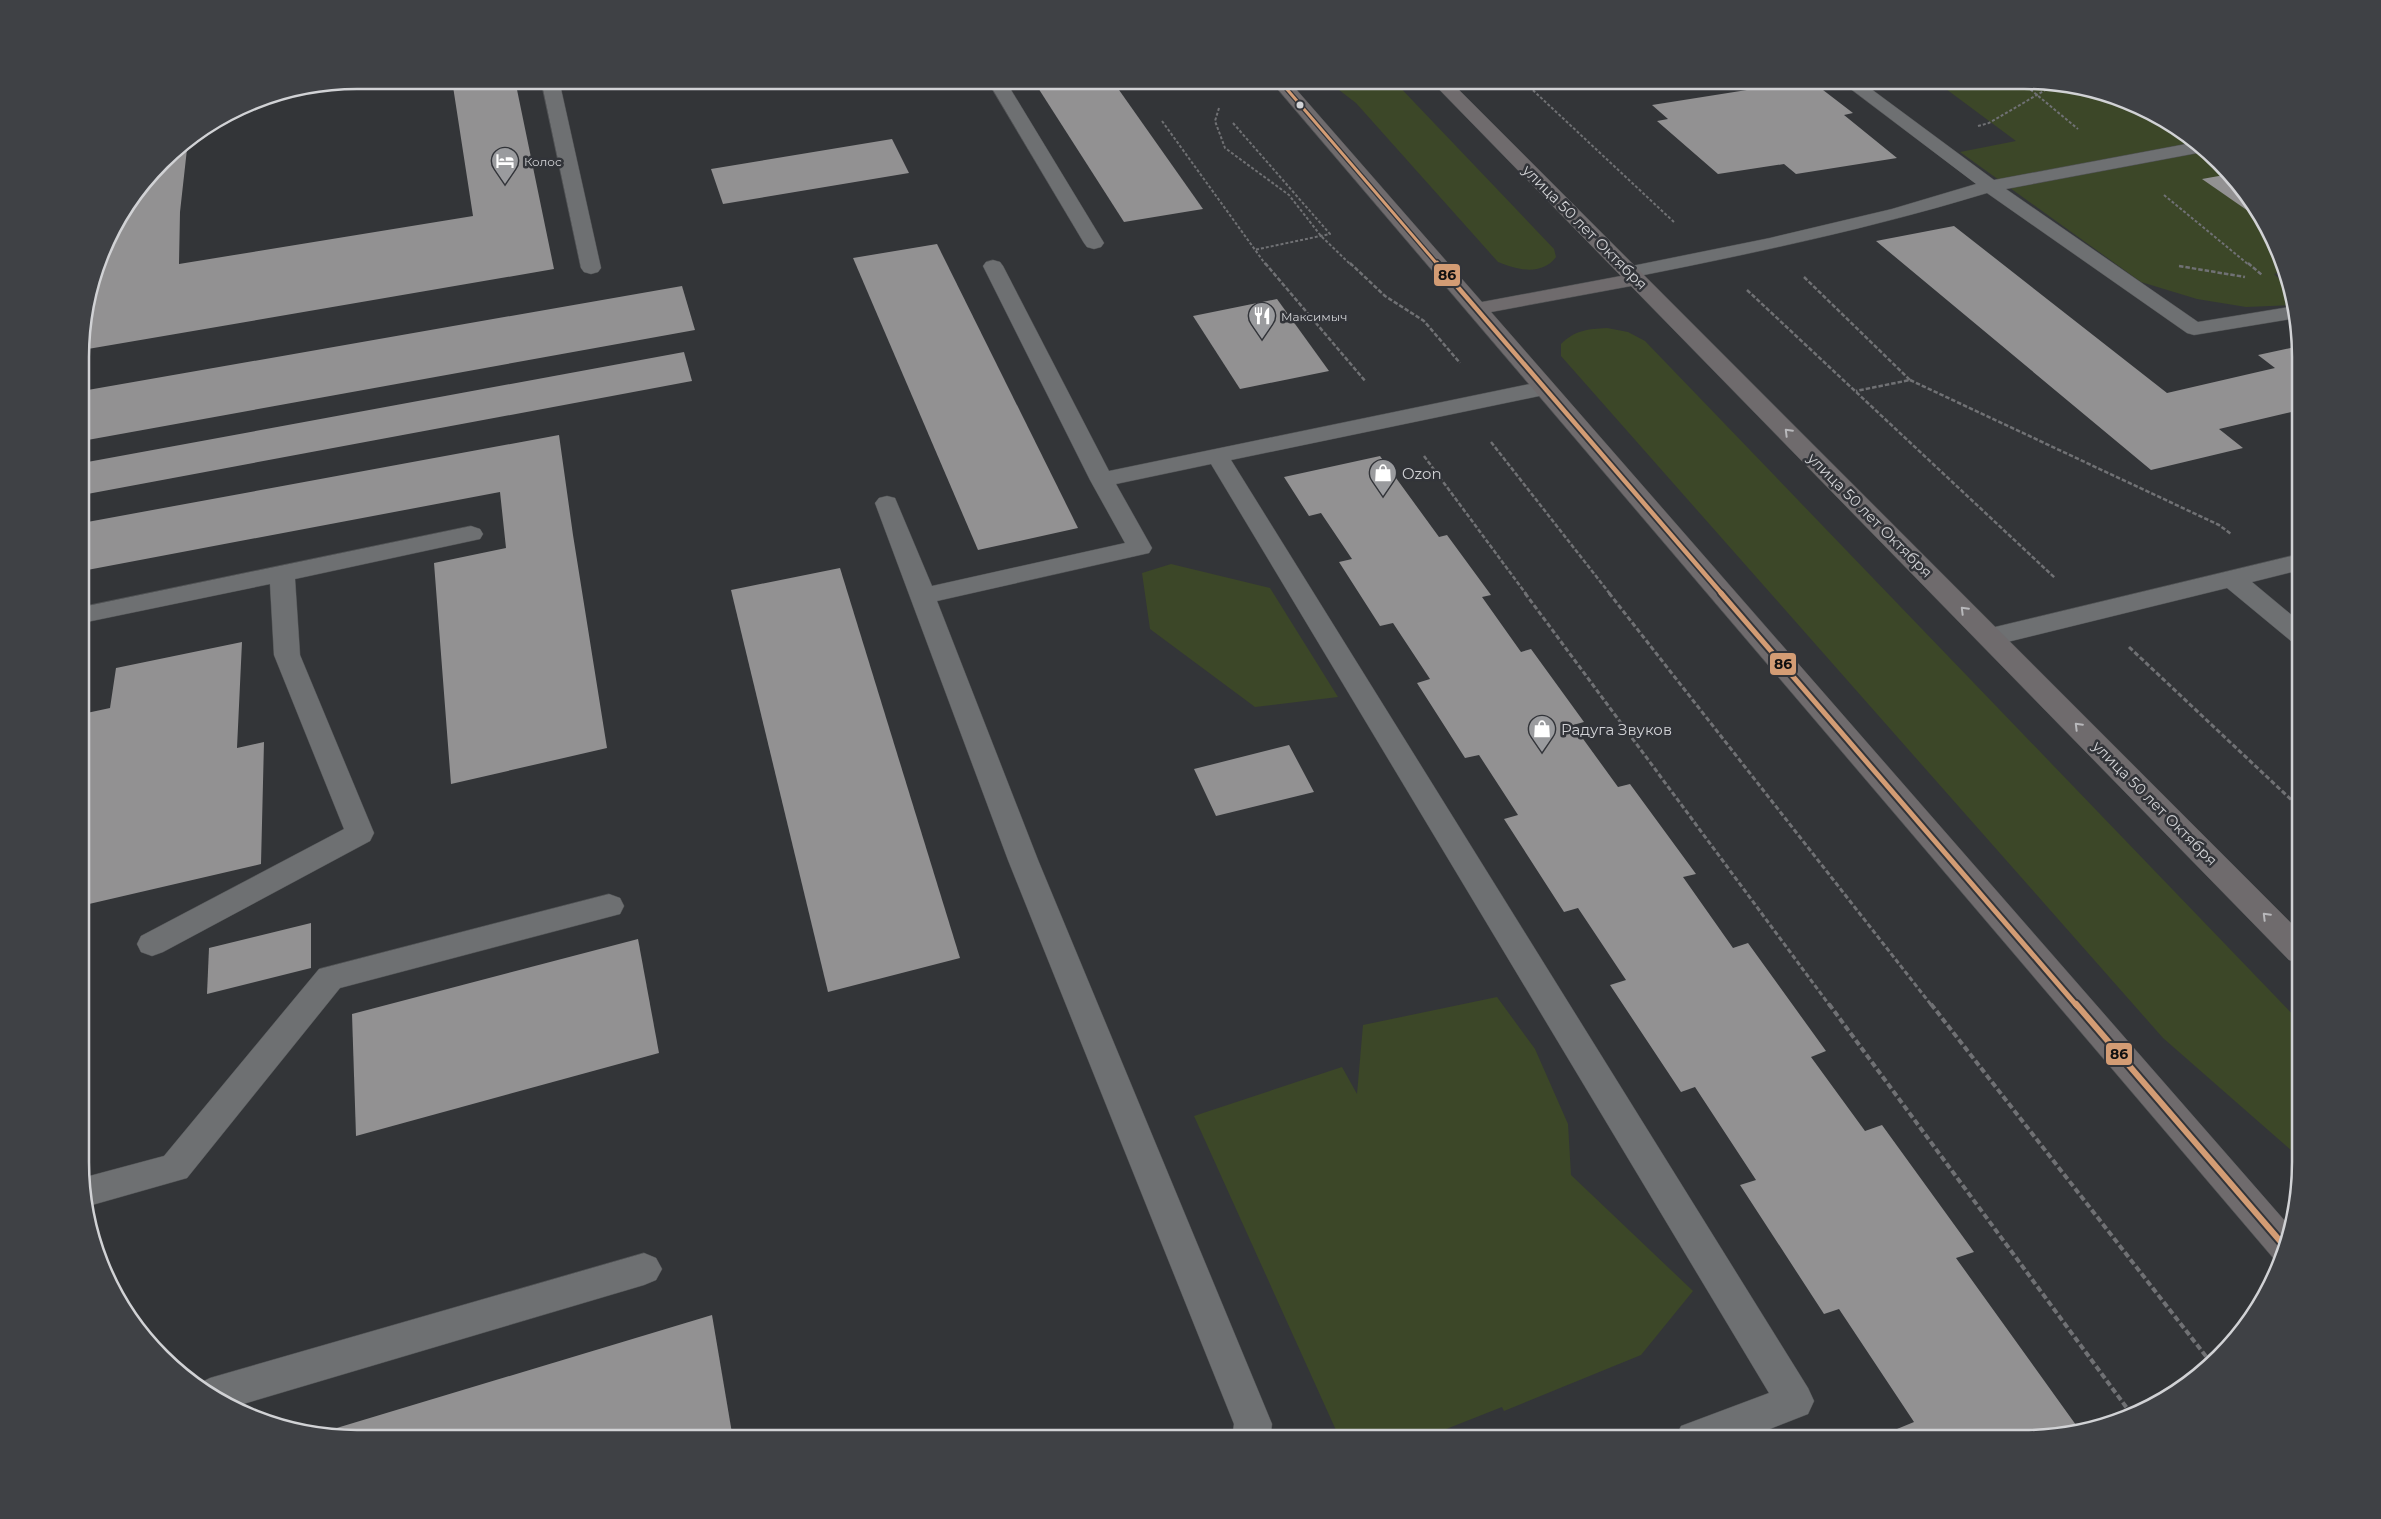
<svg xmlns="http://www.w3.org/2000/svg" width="2381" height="1519" viewBox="0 0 2381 1519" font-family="Montserrat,sans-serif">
  <rect width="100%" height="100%" fill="#333538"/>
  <g fill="#3c4728">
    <path d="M1326,80H1393L1554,249L1556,257C1542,276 1517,270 1498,262L1356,103Z"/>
    <path d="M1943,80H2024L2113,95L2178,127L2220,161L2264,219L2286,271L2274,274L2292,291L2295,305L2246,307L2197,299L2141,282L1960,152L2016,141L1946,89V82Z"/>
    <path d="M1607,328L1628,332L1645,341L2300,1022V1158L2163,1038L1561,356V344C1575,330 1588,329 1607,328Z"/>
    <path d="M1171,564L1270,588L1338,697L1255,707L1150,629L1142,573Z"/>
    <path d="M1497,997L1535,1049L1568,1124L1571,1175L1693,1291L1641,1355L1504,1411L1502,1407L1421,1439H1340L1194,1116L1342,1067L1357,1094L1363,1025Z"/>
  </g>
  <g fill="#929192">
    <path d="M452,80H515L554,269L82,350V321L109,234L174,149L188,140L180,212L179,264L473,216Z"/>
    <path d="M1033,80H1112L1203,209L1124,222Z"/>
    <path d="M1810,80L1853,113L1844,115L1897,158L1796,174L1784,164L1718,174L1657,121L1668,119L1652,105Z"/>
    <path d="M892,139L909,173L723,204L711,169Z"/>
    <path d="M2230,174L2258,212L2251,213L2202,179Z"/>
    <path d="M1954,226L2167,393L2275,368L2258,355L2300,346V410L2219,429L2243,448L2151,470L1876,241Z"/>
    <path d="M937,244L1078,528L978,550L853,258Z"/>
    <path d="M682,286L695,330L82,441V391Z"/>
    <path d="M1277,299L1329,371L1240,389L1193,316Z"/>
    <path d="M684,352L692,381L82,495V463Z"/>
    <path d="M559,435L573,535L607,748L451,784L434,563L506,548L500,492L82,571V523Z"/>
    <path d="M1380,456L1439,537L1447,535L1491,595L1482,597L1521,652L1531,649L1584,722L1573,725L1618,787L1630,784L1696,874L1683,877L1733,948L1748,943L1826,1051L1811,1057L1865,1131L1882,1125L1974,1252L1956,1258L2081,1432L2042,1438H1903L1897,1429L1914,1422L1839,1309L1824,1314L1740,1185L1756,1180L1695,1087L1681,1092L1610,985L1626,980L1578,908L1564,912L1504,819L1518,815L1479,755L1465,758L1417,683L1430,679L1393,623L1380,626L1339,562L1352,559L1321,513L1309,516L1284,477Z"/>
    <path d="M840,568L960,958L828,992L731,590Z"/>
    <path d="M242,642L237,748L264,742L261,864L89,904L82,950V714L110,708L116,668Z"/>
    <path d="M1289,745L1314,792L1216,816L1194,769Z"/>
    <path d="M311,923V968L207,994L209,948Z"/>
    <path d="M638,939L659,1053L356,1136L352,1014Z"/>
    <path d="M712,1315L733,1439H357L320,1433Z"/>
  </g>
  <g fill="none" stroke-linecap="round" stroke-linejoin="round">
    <defs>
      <g id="minor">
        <path d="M541,80H559L601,268L598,272L591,274L584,272L581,268Z"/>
        <path d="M987,80H1005L1104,243L1101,247L1094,249L1087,247L1084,243Z"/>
        <path d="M1168,80H1186L1190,85L1187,89C1177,91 1174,88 1168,80Z"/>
        <path d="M1839,80H1859L1994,180L2197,142L2208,151L2006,189L2198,322L2295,306L2297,318L2194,335L2187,333L1987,193C1869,229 1750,254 1629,278L1622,276L1619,272L1622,268L1770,238L1892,209L1976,184Z"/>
        <path d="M993,260L1000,262L1003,266L1109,471L1544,381L1552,383L1555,388L1552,393L1544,395L1231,460L1808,1388L1814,1401L1808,1414L1744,1439H1675L1681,1426L1769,1393L1211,464L1116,484L1152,548L1149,553L937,601L1038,860L1272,1424L1270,1439H1232L1234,1424L1008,860L875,503L879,498L887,496L895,498L932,586L1125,543L1090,480L983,266L986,262Z"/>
        <path d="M471,526L480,529L483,534L480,539L295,579L300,655L374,833L370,841L163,952L152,956L141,952L137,944L141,936L344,829L274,655L270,584L82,623V607Z"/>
        <path d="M2300,554V570L2252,582L2300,622V644L2291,641L2227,588L1991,646L1982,643L1978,637L1982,631L1991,628Z"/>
        <path d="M609,894L620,898L624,906L620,914L340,988L187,1178L85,1207L82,1178L164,1156L319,969Z"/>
        <path d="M644,1253L656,1258L662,1269L656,1280L644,1285L233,1407L203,1392L196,1385L210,1378Z"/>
      </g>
      <path id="major" d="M1270,80H1288L1482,302L1621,276L1430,80H1449L2300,932V963L2289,960L1631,286L1491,312L2291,1228L2286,1251L2281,1263L2275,1260Z"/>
    </defs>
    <use href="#minor" stroke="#4f5153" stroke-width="1"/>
    <use href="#major" stroke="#4f5153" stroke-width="1"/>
    <g stroke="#707174" stroke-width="2" stroke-dasharray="3 2" stroke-linecap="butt">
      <path d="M1522,80L1675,223"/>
      <path d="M2019,80L2078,129"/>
      <path d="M1219,108L1215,121L1225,148L1289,195L1321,236L1351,265"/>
      <path d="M1162,121L1266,265"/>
      <path d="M1233,123L1330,234L1254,250"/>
      <path d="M1978,126L1989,123L2054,85"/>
      <path d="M2164,195L2249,265"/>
    </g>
    <g stroke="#707174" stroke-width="2.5" stroke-dasharray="4.5 2" stroke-linecap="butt">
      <path d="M1265,263L1366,382"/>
      <path d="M1350,263L1385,296L1424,321L1460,363"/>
      <path d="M2248,263L2262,275"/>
      <path d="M2179,266L2245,277"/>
      <path d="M1804,277L1910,380L1856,391"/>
      <path d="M1747,290L2055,578"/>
      <path d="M1910,380L2219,525L2231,534"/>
      <path d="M1491,442L1610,594"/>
      <path d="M1424,456L1526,594"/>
    </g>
    <g stroke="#707174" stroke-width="3" stroke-dasharray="5 2.5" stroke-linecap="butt">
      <path d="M1525,593L1830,1006"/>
      <path d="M1609,593L1932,1006"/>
      <path d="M2129,647L2300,808"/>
    </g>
    <g stroke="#707174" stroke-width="4" stroke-dasharray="6 3" stroke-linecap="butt">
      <path d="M1829,1004L2132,1415"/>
      <path d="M1931,1004L2212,1364"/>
    </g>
    <use href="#minor" fill="#6e7072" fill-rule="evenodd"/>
    <use href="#major" fill="#6f6b6d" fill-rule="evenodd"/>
    <defs>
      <path id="bus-1-far3" d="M1279,80L1438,265"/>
      <path id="bus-1-far2" d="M1437,263L1722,594"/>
      <path id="bus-1-far1" d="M1721,593L2077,1006"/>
      <path id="bus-1" d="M2076,1004L2287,1249"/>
    </defs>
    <use href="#bus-1-far3" stroke="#323439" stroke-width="5.5"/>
    <use href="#bus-1-far2" stroke="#323439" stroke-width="8"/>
    <use href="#bus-1-far1" stroke="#323439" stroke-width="9"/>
    <use href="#bus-1" stroke="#323439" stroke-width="10"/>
    <use href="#bus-1-far3" stroke="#d39c74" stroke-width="3"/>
    <use href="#bus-1-far2" stroke="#d39c74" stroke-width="4.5"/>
    <use href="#bus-1-far1" stroke="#d39c74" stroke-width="5"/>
    <use href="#bus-1" stroke="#d39c74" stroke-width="6"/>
  </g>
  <defs><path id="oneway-chevron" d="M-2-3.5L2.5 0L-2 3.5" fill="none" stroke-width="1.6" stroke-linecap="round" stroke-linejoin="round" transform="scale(1.25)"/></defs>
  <g stroke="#b8b8bb">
    <use href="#oneway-chevron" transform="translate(1788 432) rotate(-135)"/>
    <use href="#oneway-chevron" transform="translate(1964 610) rotate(-135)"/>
    <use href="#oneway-chevron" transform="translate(2078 726) rotate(-135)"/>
    <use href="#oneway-chevron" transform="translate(2266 916) rotate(-135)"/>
  </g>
  <defs>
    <symbol id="hotel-pin" viewBox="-11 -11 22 30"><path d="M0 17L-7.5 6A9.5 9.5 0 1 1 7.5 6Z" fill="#9a9b9e" stroke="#323439"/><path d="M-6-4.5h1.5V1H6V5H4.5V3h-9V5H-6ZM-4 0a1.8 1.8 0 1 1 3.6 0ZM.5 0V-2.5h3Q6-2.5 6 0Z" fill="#fff"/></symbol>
    <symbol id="restaurant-pin" viewBox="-11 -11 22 30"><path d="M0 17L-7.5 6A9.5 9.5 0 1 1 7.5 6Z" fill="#9a9b9e" stroke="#323439"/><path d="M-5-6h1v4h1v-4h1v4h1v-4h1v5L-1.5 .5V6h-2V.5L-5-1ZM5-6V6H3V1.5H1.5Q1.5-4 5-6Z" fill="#fff"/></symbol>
    <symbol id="shop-pin" viewBox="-11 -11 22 30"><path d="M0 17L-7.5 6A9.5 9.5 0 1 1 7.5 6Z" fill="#9a9b9e" stroke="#323439"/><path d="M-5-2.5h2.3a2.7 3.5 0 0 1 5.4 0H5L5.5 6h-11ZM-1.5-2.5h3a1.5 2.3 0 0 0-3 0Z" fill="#fff"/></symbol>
  </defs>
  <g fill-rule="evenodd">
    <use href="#hotel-pin" x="489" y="145" width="32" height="43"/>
    <use href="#restaurant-pin" x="1246" y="300" width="32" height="43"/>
    <use href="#shop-pin" x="1367" y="457" width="32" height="43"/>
    <use href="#shop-pin" x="1526" y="713" width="32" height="43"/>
  </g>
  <circle fill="#d1d2d5" stroke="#323439" stroke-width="2" cx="1300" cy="105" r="4.5"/>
  <g text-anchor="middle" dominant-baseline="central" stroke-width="5" stroke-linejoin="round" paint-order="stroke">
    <g font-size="12" fill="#d1d2d5" stroke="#323439" text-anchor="start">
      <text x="524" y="161">Колос</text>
      <text x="1281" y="316">Максимыч</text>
    </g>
    <g font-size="15" fill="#d1d2d5" stroke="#323439">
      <text transform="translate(1585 227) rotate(45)">улица 50 лет Октября</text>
      <text transform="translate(1870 515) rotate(45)">улица 50 лет Октября</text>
      <text transform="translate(2155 803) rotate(45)">улица 50 лет Октября</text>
    </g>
    <g font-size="15" fill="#d1d2d5" stroke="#323439" text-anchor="start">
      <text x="1402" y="473">Ozon</text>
      <text x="1561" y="729">Радуга Звуков</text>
    </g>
  </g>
  <path d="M0 0H2381V1519H0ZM357 89H2024A268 268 0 0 1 2292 357V1162A268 268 0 0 1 2024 1430H357A268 268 0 0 1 89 1162V357A268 268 0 0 1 357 89Z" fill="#3f4145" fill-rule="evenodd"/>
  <path fill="none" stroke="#d1d2d5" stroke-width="2.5" d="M357 89H2024A268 268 0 0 1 2292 357V1162A268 268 0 0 1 2024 1430H357A268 268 0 0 1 89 1162V357A268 268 0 0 1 357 89Z"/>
  <g stroke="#323439" stroke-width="2">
    <rect x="1433" y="263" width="28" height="24" rx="5" fill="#d39c74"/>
    <rect x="1769" y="652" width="28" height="24" rx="5" fill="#d39c74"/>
    <rect x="2105" y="1042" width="28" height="24" rx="5" fill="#d39c74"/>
  </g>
  <g font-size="14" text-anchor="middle" font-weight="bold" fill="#111">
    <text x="1447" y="280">86</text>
    <text x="1783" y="669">86</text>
    <text x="2119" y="1059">86</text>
  </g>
</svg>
